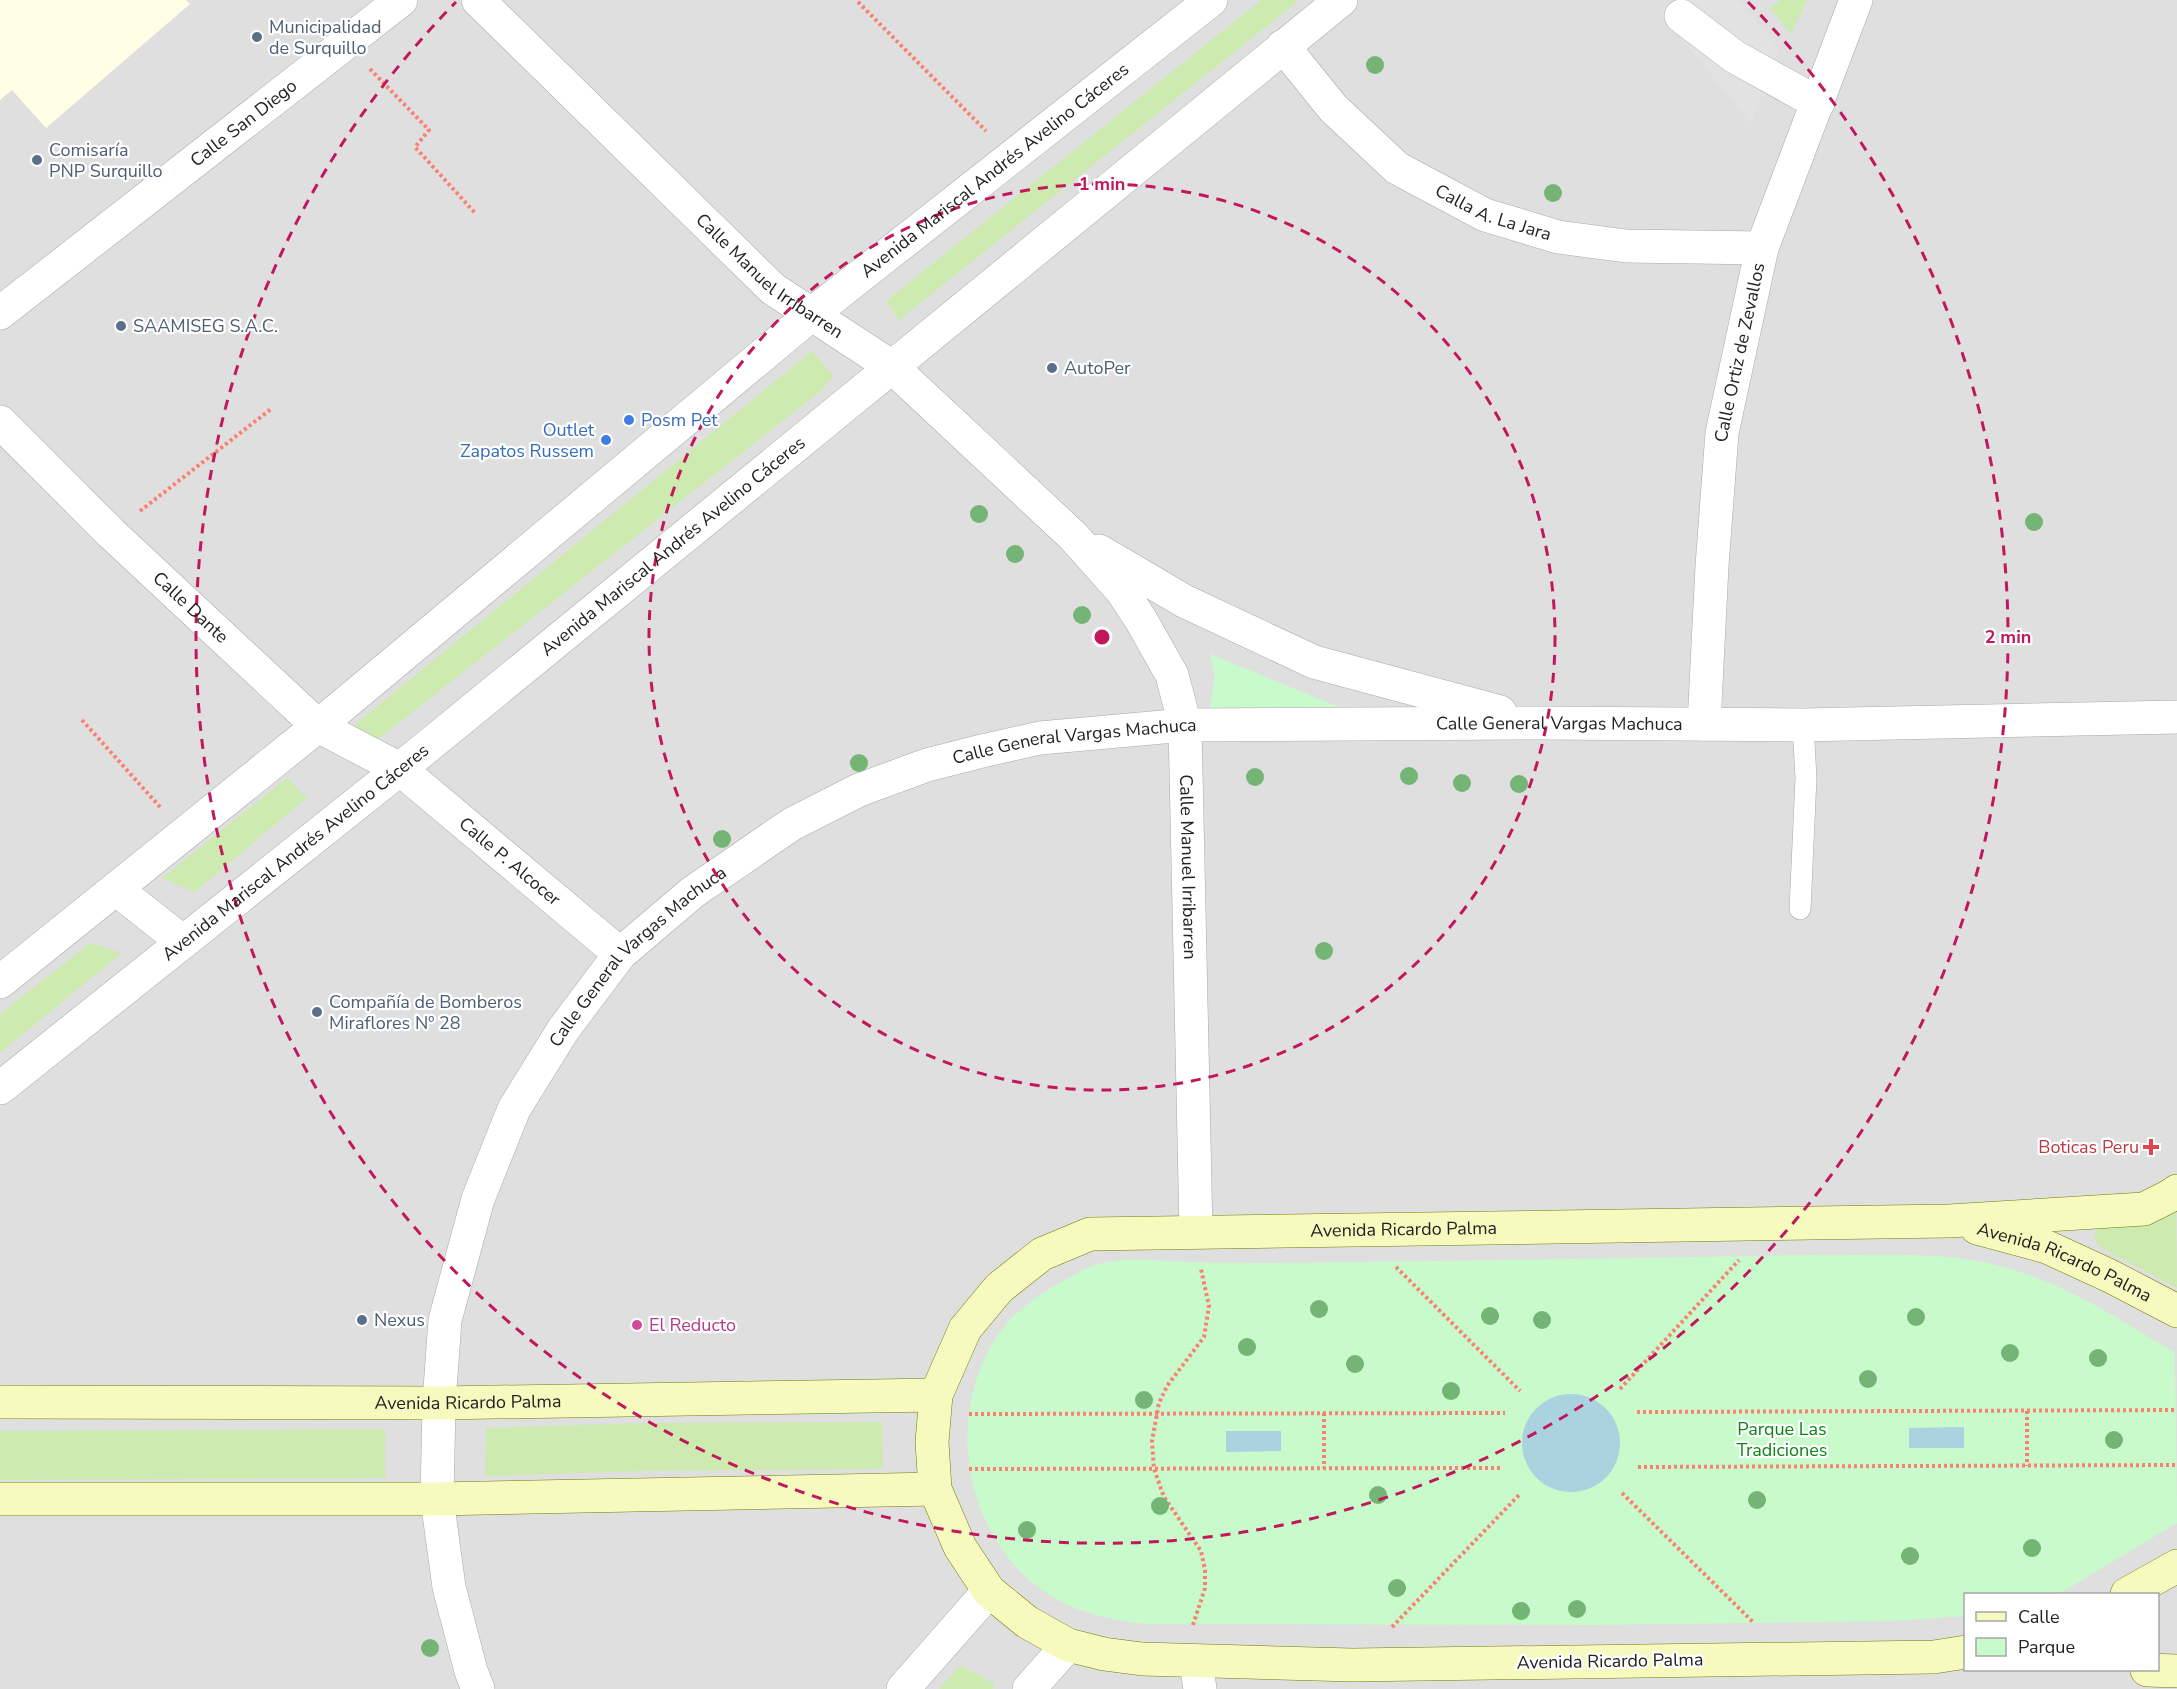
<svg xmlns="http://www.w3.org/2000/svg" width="2177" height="1689" viewBox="0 0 2177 1689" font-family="'Nunito Sans',sans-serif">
  <rect width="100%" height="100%" fill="#f2efe9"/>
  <path fill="#e0dfdf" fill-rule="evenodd" d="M0,0H2177V1689H0ZM1966,1594H2158V1670H1966Z"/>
  <path fill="#ffffe5" d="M0,0H186L190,4L46,128L12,90L0,100Z"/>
  <g fill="#cdebb0">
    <path d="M1261,0H1295L1296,3L899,320L886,301Z"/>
    <path d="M1780,0H1807L1791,34L1770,8Z"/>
    <path d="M812,351L833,376L822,390L376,741L352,727Z"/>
    <path d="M287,778L307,798L195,892L162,878Z"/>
    <path d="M90,943L122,953L0,1053V1014Z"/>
    <path d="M2176,1207L2177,1288L2102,1248C2092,1241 2092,1234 2101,1225Z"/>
    <path d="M882,1422L883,1469L642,1471L485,1476L486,1428L640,1423Z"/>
    <path d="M385,1429V1478L0,1480V1431Z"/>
    <path d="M960,1665L996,1684L992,1689H939Z"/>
  </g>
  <g fill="#c8facc">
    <path d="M1210,654L1351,712L1210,708L1215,675Z"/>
    <path d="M1808,1255C1865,1256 1925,1251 1982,1262C2052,1275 2115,1316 2175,1353L2177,1523L2059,1594H1966L1965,1616L1892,1621L1591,1625L1144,1624C1108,1619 1075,1613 1045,1592C967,1538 945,1426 992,1344C1008,1316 1037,1295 1065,1280C1074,1275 1083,1269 1092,1266C1122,1256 1154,1261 1184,1262C1215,1263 1246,1263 1277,1263C1454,1261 1631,1258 1808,1255Z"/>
  </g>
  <path fill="#e2e2e2" d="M1674,0H1739L1779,49L1751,124L1660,12Z"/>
  <g fill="#aad3df">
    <circle cx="1571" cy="1443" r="49"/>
    <path d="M1964,1427V1448H1909V1428Z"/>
    <path d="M1226,1431H1281V1451L1226,1452Z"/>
  </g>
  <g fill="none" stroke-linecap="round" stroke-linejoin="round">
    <defs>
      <path id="service" d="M1800,909L1806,778L1803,725"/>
      <g id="minor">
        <path id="s1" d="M478,0L773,289L892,367L1074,537L1122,591L1141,620L1172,675L1185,725L1196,1231"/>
        <path d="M1681,16L1735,57L1818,103"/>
        <path id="s2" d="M1283,46L1333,108L1397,168L1485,215L1558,237L1626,246L1762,248"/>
        <path id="s3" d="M0,313L401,0"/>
        <path id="s4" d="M0,422L111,533L318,726L400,769L620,954"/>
        <path d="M1099,551L1184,601L1314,662L1500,712"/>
        <path id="s5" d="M1704,724L1712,566L1722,433L1762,248L1856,0"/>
        <path id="s6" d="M478,1689L471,1671L449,1587L437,1499L439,1403L445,1320L478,1199L514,1109L563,1030L620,954L693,892L792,824L859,790L927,765L982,751L1040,738L1185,725L1542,723L1803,725L2177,717"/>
      </g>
      <g id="tertiary">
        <path d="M116,889L183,942"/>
        <path id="s7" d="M0,982L318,726L812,314L1211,0"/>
        <path id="s8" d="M0,1088L400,769L1341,0"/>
        <path d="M1196,1661L1200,1689"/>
        <path d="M903,1689L989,1591"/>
        <path d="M1029,1689L1068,1645"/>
      </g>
      <g id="secondary">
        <path id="s9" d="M1977,1228L2047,1247L2110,1276L2177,1311"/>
        <path id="s10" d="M0,1402L439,1403L936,1395"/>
        <path d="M0,1499H437L935,1489"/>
        <path d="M2127,1594L2177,1566"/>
        <path id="s11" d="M1966,1652L1934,1657L1352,1665L1142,1659L1104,1654L1068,1645L1027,1622L989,1591L960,1547L935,1489L932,1442L936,1395L965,1329L999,1288L1042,1254L1090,1234L1949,1221L2144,1209L2168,1197L2177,1191"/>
        <path d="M2147,1670L2177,1671"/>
      </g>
    </defs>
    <use href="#service" stroke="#a9a9a9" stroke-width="22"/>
    <use href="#minor" stroke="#a9a9a9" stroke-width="34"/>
    <use href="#tertiary" stroke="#a9a9a9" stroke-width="34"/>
    <use href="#secondary" stroke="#707d05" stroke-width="34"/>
    <g stroke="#fa8072" stroke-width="4" stroke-dasharray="3 3" stroke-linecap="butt">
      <path d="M858,2L986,131"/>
      <path d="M370,69L429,130L415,147L476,214"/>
      <path d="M140,511L271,409"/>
      <path d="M82,720L160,807"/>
      <path d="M1396,1267L1520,1391"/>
      <path d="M1620,1389L1739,1260"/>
      <path d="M2027,1411V1466"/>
      <path d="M1637,1412L2177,1410"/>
      <path d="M1324,1413V1468"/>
      <path d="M969,1414L1505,1413"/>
      <path d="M1638,1467L2177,1465"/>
      <path d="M969,1469L1503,1468"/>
      <path d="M1622,1493L1754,1623"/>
      <path d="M1193,1625L1205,1588V1570L1201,1551L1164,1497L1154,1469L1152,1441L1159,1403L1167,1386L1204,1337L1209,1306L1201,1269"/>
      <path d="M1392,1627L1520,1494"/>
    </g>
    <use href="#service" stroke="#fff" stroke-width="21"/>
    <use href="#minor" stroke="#fff" stroke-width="33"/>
    <use href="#tertiary" stroke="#fff" stroke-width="33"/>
    <use href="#secondary" stroke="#f7fabf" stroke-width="33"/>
  </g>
  <g fill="#74b475">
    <circle cx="1375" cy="65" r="9"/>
    <circle cx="1553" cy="193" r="9"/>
    <circle cx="979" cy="514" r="9"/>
    <circle cx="2034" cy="522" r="9"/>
    <circle cx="1015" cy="554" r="9"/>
    <circle cx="1082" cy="615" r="9"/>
    <circle cx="859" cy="763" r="9"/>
    <circle cx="1409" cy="776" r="9"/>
    <circle cx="1255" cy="777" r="9"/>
    <circle cx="1462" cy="783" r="9"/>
    <circle cx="1519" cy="784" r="9"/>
    <circle cx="722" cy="839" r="9"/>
    <circle cx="1324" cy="951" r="9"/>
    <circle cx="1319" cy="1309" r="9"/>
    <circle cx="1490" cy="1316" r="9"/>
    <circle cx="1916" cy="1317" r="9"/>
    <circle cx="1542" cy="1320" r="9"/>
    <circle cx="1247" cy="1347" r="9"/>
    <circle cx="2010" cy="1353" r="9"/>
    <circle cx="2098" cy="1358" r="9"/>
    <circle cx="1355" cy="1364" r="9"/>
    <circle cx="1868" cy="1379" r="9"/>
    <circle cx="1451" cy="1391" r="9"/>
    <circle cx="1144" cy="1400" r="9"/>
    <circle cx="2114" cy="1440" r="9"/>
    <circle cx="1378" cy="1495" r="9"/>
    <circle cx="1757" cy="1500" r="9"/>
    <circle cx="1160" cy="1506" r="9"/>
    <circle cx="1027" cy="1530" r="9"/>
    <circle cx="2032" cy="1548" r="9"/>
    <circle cx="1910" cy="1556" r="9"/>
    <circle cx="1397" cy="1588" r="9"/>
    <circle cx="1577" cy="1609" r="9"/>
    <circle cx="1521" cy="1611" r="9"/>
    <circle cx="430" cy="1648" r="9"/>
  </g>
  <g fill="none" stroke="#c2185b" stroke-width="3" stroke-dasharray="10 8">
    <circle cx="1102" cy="637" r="453"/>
    <path d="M1748 2A906 906 0 1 1 456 2"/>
  </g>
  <g fill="#5c6f8a" stroke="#fff" stroke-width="2">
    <circle cx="257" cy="37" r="6"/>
    <circle cx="37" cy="160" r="6"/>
    <circle cx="121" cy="326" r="6"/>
    <circle cx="1052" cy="368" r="6"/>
    <circle cx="317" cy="1012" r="6"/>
    <circle cx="362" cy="1320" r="6"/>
  </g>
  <g fill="#3f7fe0" stroke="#fff" stroke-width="2">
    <circle cx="629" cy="420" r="6"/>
    <circle cx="606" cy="440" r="6"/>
  </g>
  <path fill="#e0444e" stroke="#fff" stroke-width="2" d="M2148 1138h6v6h6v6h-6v6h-6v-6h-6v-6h6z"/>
  <circle fill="#d1479c" stroke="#fff" stroke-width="2" cx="637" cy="1325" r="6"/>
  <g text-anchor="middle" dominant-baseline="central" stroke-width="4.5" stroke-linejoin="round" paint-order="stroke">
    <g font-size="18" fill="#4e5e75" stroke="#fff" text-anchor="start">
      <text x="269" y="27">Municipalidad<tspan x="269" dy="21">de Surquillo</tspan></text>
      <text x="49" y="150">Comisaría<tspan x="49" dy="21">PNP Surquillo</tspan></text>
      <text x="133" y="326">SAAMISEG S.A.C.</text>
      <text x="1064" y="368">AutoPer</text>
      <text x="329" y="1002">Compañía de Bomberos<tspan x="329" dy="21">Miraflores Nº 28</tspan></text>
      <text x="374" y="1320">Nexus</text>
    </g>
    <g font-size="18" fill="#222" stroke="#fff">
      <text stroke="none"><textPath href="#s3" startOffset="309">Calle San Diego</textPath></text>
      <text stroke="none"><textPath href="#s7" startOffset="1284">Avenida Mariscal Andrés Avelino Cáceres</textPath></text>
      <text stroke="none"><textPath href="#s2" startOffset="274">Calla A. La Jara</textPath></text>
      <text stroke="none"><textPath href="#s1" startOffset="402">Calle Manuel Irribarren</textPath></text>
      <text stroke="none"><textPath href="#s5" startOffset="374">Calle Ortiz de Zevallos</textPath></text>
      <text stroke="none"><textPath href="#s8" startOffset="864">Avenida Mariscal Andrés Avelino Cáceres</textPath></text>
      <text stroke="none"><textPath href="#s4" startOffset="266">Calle Dante</textPath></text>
      <text stroke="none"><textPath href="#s6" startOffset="1784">Calle General Vargas Machuca</textPath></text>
      <text stroke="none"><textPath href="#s6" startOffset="1298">Calle General Vargas Machuca</textPath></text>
      <text stroke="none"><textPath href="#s8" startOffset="378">Avenida Mariscal Andrés Avelino Cáceres</textPath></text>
      <text stroke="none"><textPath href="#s4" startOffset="676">Calle P. Alcocer</textPath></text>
      <text stroke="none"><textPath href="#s1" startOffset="1168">Calle Manuel Irribarren</textPath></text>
      <text stroke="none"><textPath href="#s6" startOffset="795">Calle General Vargas Machuca</textPath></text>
      <text stroke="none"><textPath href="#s11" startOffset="1752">Avenida Ricardo Palma</textPath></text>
      <text stroke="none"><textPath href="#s9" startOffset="94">Avenida Ricardo Palma</textPath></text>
      <text stroke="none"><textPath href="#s10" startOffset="468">Avenida Ricardo Palma</textPath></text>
      <text transform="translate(1610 1661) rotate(-1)">Avenida Ricardo Palma</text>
    </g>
    <g font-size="18" fill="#366cbe" stroke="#fff" text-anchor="start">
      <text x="641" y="420">Posm Pet</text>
      <text x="594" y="430" text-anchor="end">Outlet<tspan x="594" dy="21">Zapatos Russem</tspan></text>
    </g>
    <g font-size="18" fill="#be3a42" stroke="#fff" text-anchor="end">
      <text x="2139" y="1147">Boticas Peru</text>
    </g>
    <g font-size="18" fill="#b23c85" stroke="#fff" text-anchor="start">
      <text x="649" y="1325">El Reducto</text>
    </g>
    <g font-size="18" fill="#0c8416" stroke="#fff">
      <text x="1782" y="1429">Parque Las<tspan x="1782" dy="21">Tradiciones</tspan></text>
    </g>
  </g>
  <circle cx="1102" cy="637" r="9" fill="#c2185b" stroke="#fff" stroke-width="3"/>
  <g font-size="18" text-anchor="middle" font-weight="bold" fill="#c2185b" stroke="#fff" stroke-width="4.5" stroke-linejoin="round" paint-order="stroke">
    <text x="1102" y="190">1 min</text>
    <text x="2008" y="643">2 min</text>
  </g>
  <rect x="1964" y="1593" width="195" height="78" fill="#ffffff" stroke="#a7a7a7" stroke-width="1.5"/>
  <rect x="1976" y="1612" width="30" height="9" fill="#f7fabf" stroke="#a7a7a7" stroke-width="1.5"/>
  <text x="2018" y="1623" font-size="18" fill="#222222">Calle</text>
  <rect x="1976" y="1638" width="30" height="18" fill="#c8facc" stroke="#a7a7a7" stroke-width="1.5"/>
  <text x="2018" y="1653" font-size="18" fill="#222222">Parque</text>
</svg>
